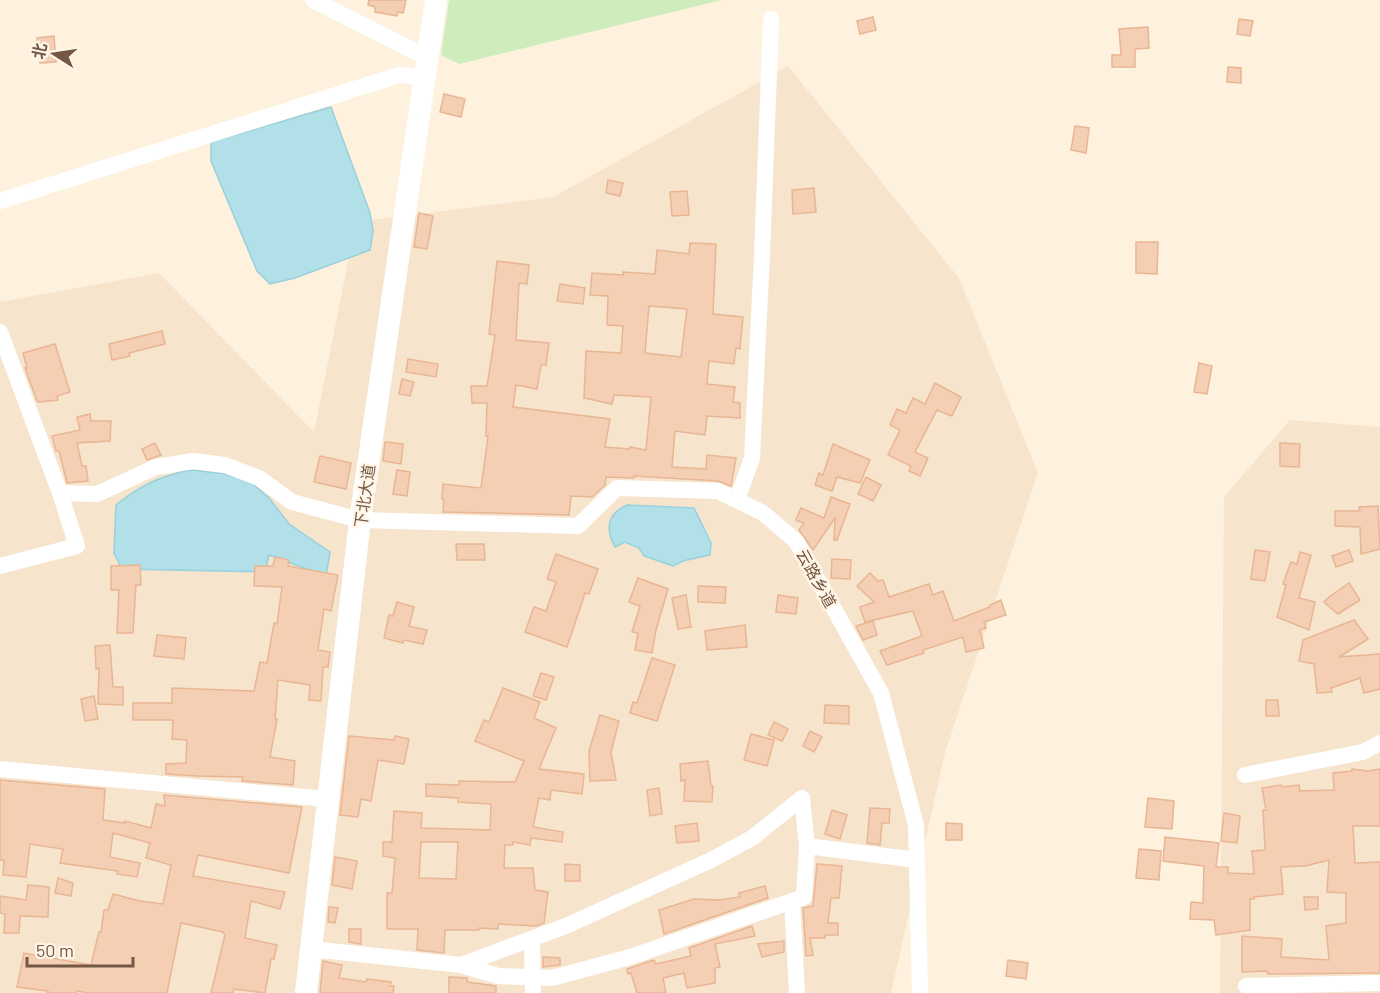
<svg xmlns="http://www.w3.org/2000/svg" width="1380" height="993" viewBox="0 0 1380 993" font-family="Barlow,'Noto Sans SC',sans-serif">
  <rect width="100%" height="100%" fill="#fef2df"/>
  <g fill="#f6e4cd">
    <path d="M788,66L959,278L1038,473L945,753L891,993H0V302L159,273L314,432L356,222L553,197Z"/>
    <path d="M1290,420L1380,427V993H1220L1224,497Z"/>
  </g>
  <path fill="#cfecbd" d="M449,0H722L459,64L441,55Z"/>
  <g fill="#b2e0e8" stroke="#98d0db" stroke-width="1.5">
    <path d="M331,107L370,213L373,231L370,250L295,278L270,284L257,271L211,161V142Z"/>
    <path d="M191,470L226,474L253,484L269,498L289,524L330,552L326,576L269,555L265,572L122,569L114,553L116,505C141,485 160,476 191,470Z"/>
    <path d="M627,505L694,508L711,543L710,555L683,561L673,566L644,556L639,548L625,542L615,547C605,529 607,514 627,505Z"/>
  </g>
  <g fill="#f5cfb4" stroke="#e9b593" stroke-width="1.5" fill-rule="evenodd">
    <path d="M369,0H406L403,13L398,12L397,16L375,12V7L368,5Z"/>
    <path d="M873,17L876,30L860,34L857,21Z"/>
    <path d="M1239,19L1253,21L1250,36L1237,34Z"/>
    <path d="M1148,27L1149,48L1135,49V67H1112V55H1121L1119,29Z"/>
    <path d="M54,36L56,62L40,63L37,38Z"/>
    <path d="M1228,67L1241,68V83L1227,82Z"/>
    <path d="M444,94L465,99L461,117L440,112Z"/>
    <path d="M1075,126L1089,128L1086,153L1071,150Z"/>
    <path d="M608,180L623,183L620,196L606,193Z"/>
    <path d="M814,188L816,212L793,214L792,190Z"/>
    <path d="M687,191L689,215L672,216L670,192Z"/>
    <path d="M419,213L433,216L427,249L414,247Z"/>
    <path d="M1136,242H1158L1157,274L1136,273Z"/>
    <path d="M690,243L716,244L713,314L743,317L740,349L736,348L734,364L709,361L707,384L735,387L733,402L740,403V418L707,416L705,435L675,431L672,467L706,469L707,455L736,458L731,486L718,481L634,476V478L606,477L605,485L592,497L571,496L569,515L443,512L444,500L442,499L443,484L481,488L488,436H486L487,403H472L471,386H487L495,335L489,334L497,261L529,265L527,284L519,283L516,340L549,343L546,365H541L537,389L516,385L513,407L610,419L605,447L630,449V447L646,450L651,397L614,395L612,404L584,398L586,351L621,353L623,326L607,325L608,296L590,295L592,273L623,275V272L655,274L657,250L689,254ZM649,306L687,309L681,357L645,353Z"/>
    <path d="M560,284L585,288L583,304L557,301Z"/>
    <path d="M162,331L165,344L129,353L130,356L112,360L109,344Z"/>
    <path d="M55,344L70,392L57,396L58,400L39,402L37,401L25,368H27L23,353Z"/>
    <path d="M408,359L438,364L436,377L406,372Z"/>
    <path d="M1199,363L1212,366L1207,394L1194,392Z"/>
    <path d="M402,379L414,382L410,396L399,394Z"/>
    <path d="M935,383L961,397L952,416L937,410L915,452L928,458L920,476L909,471L911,466L888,455L900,430L890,425L897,409L906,413L913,398L925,404Z"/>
    <path d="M90,414L91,421H111L110,441L77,443L82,466H86L88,481L67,483L59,451H56L52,436L80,430L77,417Z"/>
    <path d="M385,442L403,444L401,464L383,461Z"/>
    <path d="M155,443L161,455L147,460L142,449Z"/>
    <path d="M1280,443L1300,444L1299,467L1280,466Z"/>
    <path d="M833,444L870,460L860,483L837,477L832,491L815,485L819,473L823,475Z"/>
    <path d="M320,456L351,463L346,489L314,482Z"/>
    <path d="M397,470L410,472L407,496L393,494Z"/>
    <path d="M866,477L881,485L873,501L858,494Z"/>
    <path d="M831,497L850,504L837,540H834L835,518L813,550L799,530L804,523L796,520L801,508L824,518Z"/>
    <path d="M1378,506L1380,549L1361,554L1360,527L1335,526V511H1360L1359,507Z"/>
    <path d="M456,544H484L485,560H457Z"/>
    <path d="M1255,550L1270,552L1265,581L1251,579Z"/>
    <path d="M1349,550L1353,561L1336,567L1332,556Z"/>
    <path d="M1300,552L1311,555L1299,598L1315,602L1309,630L1277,617L1286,585L1283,584L1291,562L1297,564Z"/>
    <path d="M556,554L598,569L589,594L585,593L567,647L525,632L534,607L546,611L556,582L547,579Z"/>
    <path d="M275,557L289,560L288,566L338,575L331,611L324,609L318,650L330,652L328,667H323L321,701L309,700L310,685L278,680L275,719H277L270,757L295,761L293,785L242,781L243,777L197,776L166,774V764L186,763L187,740L172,739L173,720H133V703H172V688L254,691L260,662L267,663L274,623L277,624L282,587L254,586L255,566H273Z"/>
    <path d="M832,559L851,560L850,579L831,578Z"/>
    <path d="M140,565L141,585H136L133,633H117L119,590H111V566Z"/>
    <path d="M870,573L878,581L883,580L889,597L929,584L933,595L943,591L954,621L990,607V605L1001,600L1006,615L984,622L986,628L980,630L984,648L966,652L963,637L923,650L924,653L887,665L880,651L922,636L913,611L865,622L860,607L874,602L857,586Z"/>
    <path d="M638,578L668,589L656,630L652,653L635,650L638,633L632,632L640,606L629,602Z"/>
    <path d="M1349,583L1360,600L1338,614L1324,602L1329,597Z"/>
    <path d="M698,586L726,587L725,603L698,602Z"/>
    <path d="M686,595L691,627L678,629L672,598Z"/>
    <path d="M778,595L798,598L796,614L776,612Z"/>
    <path d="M397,602L414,607L409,626L427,630L423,644L404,640L403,643L384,638L389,615L393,616Z"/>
    <path d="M1354,620L1368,639L1339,657L1380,654V689L1364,693L1360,678L1331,688L1332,692L1317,693L1314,664L1299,661L1303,640Z"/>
    <path d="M873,621L877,635L863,640L856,626Z"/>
    <path d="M745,625L747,647L707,650L705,631Z"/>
    <path d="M157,635L186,638L184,659L154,656Z"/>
    <path d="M110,645L113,687H123V705L98,704L99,668L96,669L95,646Z"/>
    <path d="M652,658L675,665L657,721L630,713L633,702L637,703Z"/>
    <path d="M541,673L554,677L546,700L533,696Z"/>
    <path d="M503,688L540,702L534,718L556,728L539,769L584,774L582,794L551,790L550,800L539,798L533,827L563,832L562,842L531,838L530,845L513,842V845H505L504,868H533L535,890L548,892L544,923L536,926L498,924V929L479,928V930H445L444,953L417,950L418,929H387V893H392L395,858L383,856V842H392L394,811L422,813L421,828L490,830L491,804L458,802V798L426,796V784L459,785V781L515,782L524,761L475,741L484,720L489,722ZM421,842H458L456,879L419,878Z"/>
    <path d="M94,696L98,719L85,721L81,699Z"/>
    <path d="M1266,700H1278L1279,716H1266Z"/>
    <path d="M825,705L849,706V724L824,723Z"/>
    <path d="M600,715L619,721L611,752L616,780L590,781L589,751Z"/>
    <path d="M774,722L788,729L782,741L768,735Z"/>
    <path d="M810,731L822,737L814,752L803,746Z"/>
    <path d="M751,734L774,740L767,766L744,760Z"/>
    <path d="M349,736L394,740L395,736L409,739L404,764L378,760L371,801L361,799L358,817L340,815Z"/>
    <path d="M708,761L711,786H713L712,802L684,801L685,780L681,781L680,764Z"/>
    <path d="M1352,769L1368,771L1380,769V826H1353L1355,863L1380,862V973L1268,974L1267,971L1242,972V936L1282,939L1281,957L1329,960L1326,926L1346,923V893L1327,892L1329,860L1305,866L1281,867L1283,894L1254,897V899H1250V930L1216,935L1214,920L1190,919L1191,902L1203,903L1204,866L1163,861L1165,837L1219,843L1216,867H1228V873L1254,874L1252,851L1265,850L1263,810H1266L1262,788L1281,785L1282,787L1299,785L1300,791L1334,790L1333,773L1352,771Z"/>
    <path d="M0,780L105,789L103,820L125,823V821L151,828L156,804L165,806L164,795L302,807L289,873L198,855L193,876L285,892L280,909L251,901L245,938L277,945L274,959H271L265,993L234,989L233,993H211L225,935L223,932L181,923L167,993H88L77,991L76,993H47L48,991L17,987L24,953L91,965L99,932H101L104,910H108L113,894L140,901L163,904L171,865L146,858L150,843L113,833L110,857L140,863L137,877L117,874L118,871L60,863L63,849L30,844L26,877L3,875L4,860H0Z"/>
    <path d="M659,788L662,814L650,816L647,790Z"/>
    <path d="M1148,798L1174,801L1172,829L1145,827Z"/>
    <path d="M870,808L890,809L889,823H882L880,845L867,843Z"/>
    <path d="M832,810L847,815L840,839L825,834Z"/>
    <path d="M1224,813L1240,816L1237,843L1221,841Z"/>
    <path d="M697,823L699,841L677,843L675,826Z"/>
    <path d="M946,823L962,824V840H946Z"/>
    <path d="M1139,849L1161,851L1159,880L1136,878Z"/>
    <path d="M335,857L357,861L352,889L332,885Z"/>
    <path d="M565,864L580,865V881H565Z"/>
    <path d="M817,864L842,866L839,898H831L828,923H838V935H825V938H810L813,955L806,956L803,908L813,906Z"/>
    <path d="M58,878L73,883L71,896L55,893Z"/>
    <path d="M28,885L49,887L48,917L20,916L19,933H4L5,914L0,913V896L26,900Z"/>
    <path d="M765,886L768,898L664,934L659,910L694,899L719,900L740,897L739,893Z"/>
    <path d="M1304,897H1318V909L1305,910Z"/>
    <path d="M329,907L338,908L335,923L328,922Z"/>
    <path d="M752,926L755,936L715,944L720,967L715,968V983L687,988L684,973L663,978L666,993H637L631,973L628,974L627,969L654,960L656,964L691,956L689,948Z"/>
    <path d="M349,929H361V944L349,942Z"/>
    <path d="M784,941V952L762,957L758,944Z"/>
    <path d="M543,957L560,958V965L543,967Z"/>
    <path d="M1008,960L1028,963L1026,979L1006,976Z"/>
    <path d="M323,961L342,965L339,978L366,982L367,979L391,982L390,986H394L393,993H320Z"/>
    <path d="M449,977L467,978V982L496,986V993H449Z"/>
  </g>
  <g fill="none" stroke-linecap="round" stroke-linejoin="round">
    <g stroke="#fff" stroke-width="16">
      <path d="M313,0L428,58"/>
      <path d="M0,201L399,75L425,77"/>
      <path d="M0,332L60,493L97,494L156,467L193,461L225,465L259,478L292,502L360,520L578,526L617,488L718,491L763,513L796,541L881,693L916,825L920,993"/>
      <path d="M737,500L752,458L762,255L771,19"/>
      <path d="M0,566L77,546L60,493"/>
      <path d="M0,769L328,799"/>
      <path d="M1245,775L1363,752L1380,743"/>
      <path d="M792,901L797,993"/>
      <path d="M532,939L533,993"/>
      <path d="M311,949L461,965L566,926L711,860L752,838L802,798L807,846L917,860"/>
      <path d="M461,965L498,976L552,978L630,957L804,897L807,846"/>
      <path d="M1246,986L1380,983"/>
    </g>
    <path stroke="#fff" stroke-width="22" d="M306,993L360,520L436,0"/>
  </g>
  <g text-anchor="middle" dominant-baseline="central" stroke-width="5" stroke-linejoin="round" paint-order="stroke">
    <g font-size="16" fill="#765745" stroke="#fff6e7">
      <text transform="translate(364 496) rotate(-82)">下北大道</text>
      <text transform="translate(817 578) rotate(61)">云路乡道</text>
    </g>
  </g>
  <g transform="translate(54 54) rotate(282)" stroke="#fff6e7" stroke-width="4.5" paint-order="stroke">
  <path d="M0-4.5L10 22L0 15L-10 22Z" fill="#765745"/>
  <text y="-9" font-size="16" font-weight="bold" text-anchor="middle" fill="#765745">北</text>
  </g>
  <path d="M27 957v9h106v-9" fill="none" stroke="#765745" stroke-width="3"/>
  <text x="36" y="957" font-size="18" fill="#765745" stroke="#fff6e7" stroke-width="4.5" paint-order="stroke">50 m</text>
</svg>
